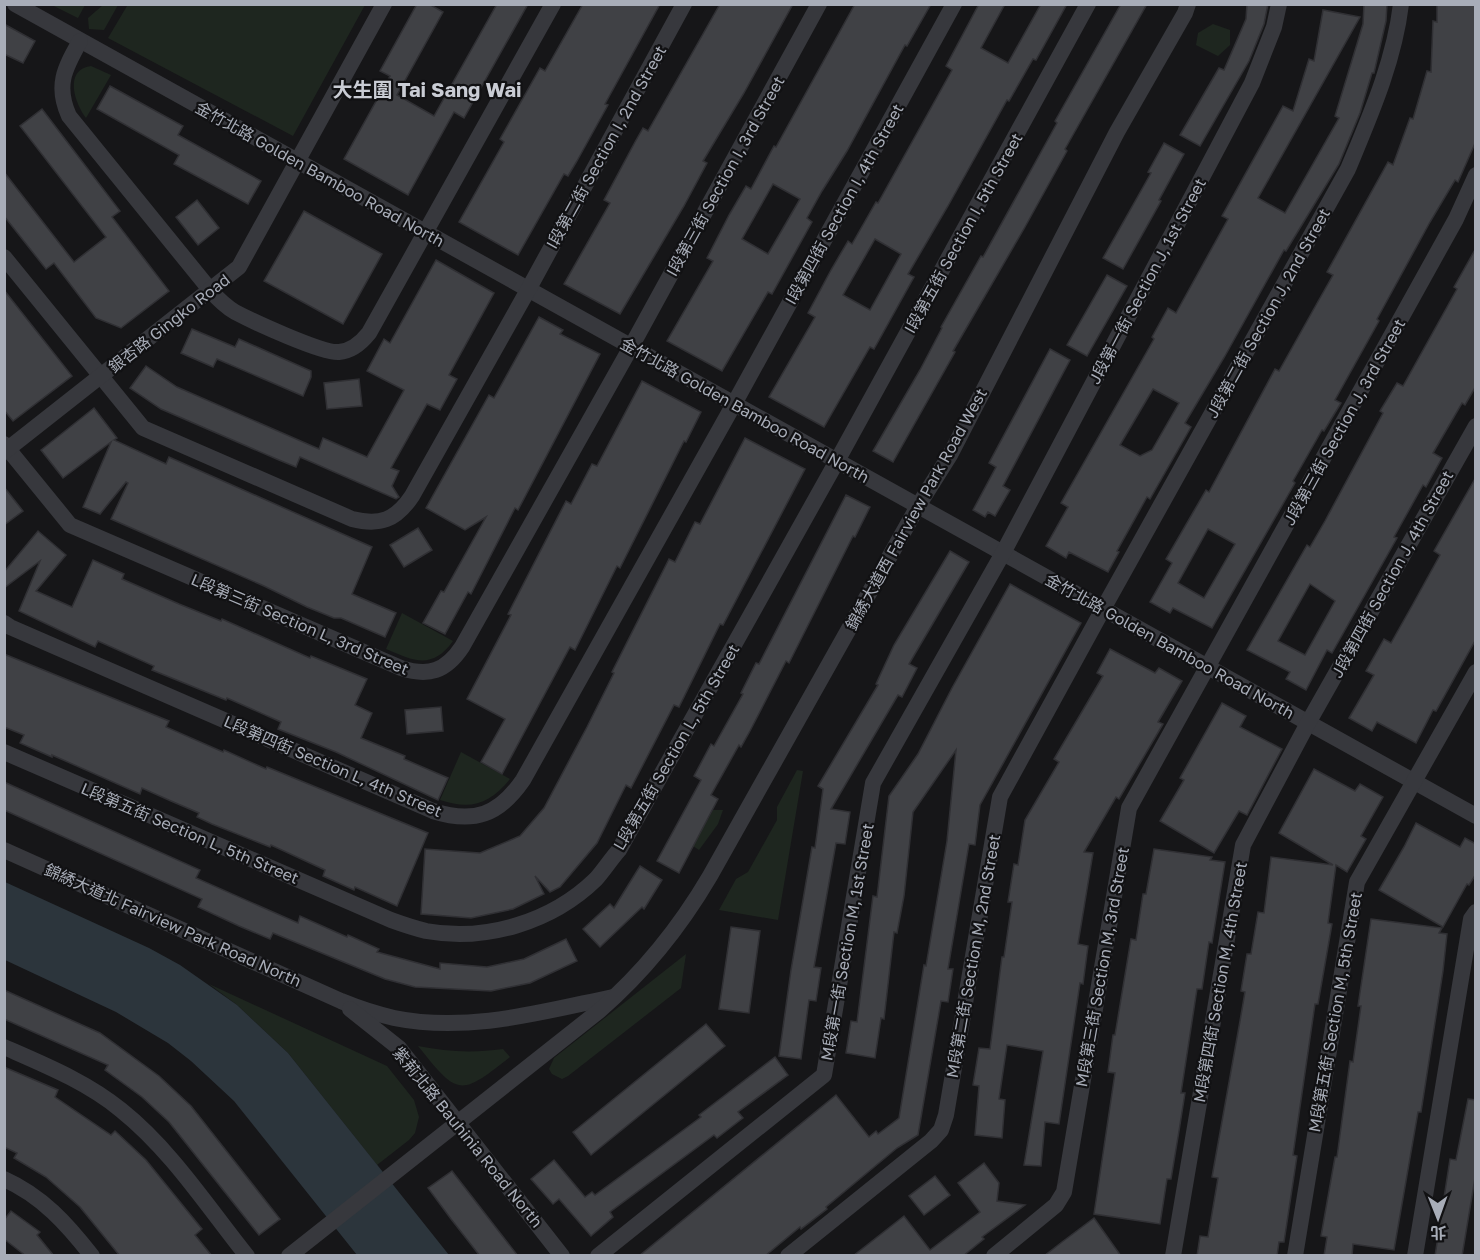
<svg xmlns="http://www.w3.org/2000/svg" width="1480" height="1260" viewBox="0 0 1480 1260" font-family="'Golos Text','Noto Sans TC',sans-serif">
  <rect width="100%" height="100%" fill="#161618"/>
  <g fill="#1e261f">
    <path d="M52,5L85,4V5L78,18Z"/>
    <path d="M103,5V4L365,5L293,136L108,38L127,6L118,5L104,30L89,29L88,18Z"/>
    <path d="M1213,24L1230,30V45L1218,56L1196,45L1198,33Z"/>
    <path d="M91,66L111,75L86,118C75,104 63,70 91,66Z"/>
    <path d="M402,613L453,641C432,670 414,661 386,649Z"/>
    <path d="M461,752L510,779C489,805 470,810 440,800Z"/>
    <path d="M797,770L803,771L778,920L719,910L736,879L748,872L777,820V807Z"/>
    <path d="M713,810H723L718,824L699,850L693,846Z"/>
    <path d="M686,954L681,988L568,1076L562,1079L552,1074L549,1069L554,1058Z"/>
    <path d="M209,984L387,1066L414,1100L419,1117L415,1133L409,1140L377,1165L288,1053L237,1005Z"/>
    <path d="M418,1046C447,1052 474,1053 503,1049L510,1057C460,1097 458,1096 418,1046Z"/>
  </g>
  <path fill="#2c353c" d="M5,882L149,948L180,965L237,1005L288,1053L449,1255H357L234,1101L191,1061L168,1043L116,1012L5,960Z"/>
  <g fill="#404145" stroke="#303034" stroke-width="1.5" fill-rule="evenodd">
    <path d="M417,4H429L443,12L397,95L434,116L497,4H528L464,118L454,112L408,195L344,159L390,76L380,71Z"/>
    <path d="M583,4H660L605,104L608,105L577,161L568,176L564,174L518,255L459,222L504,142L500,139L540,68L545,71Z"/>
    <path d="M720,4H793L744,93L703,161L707,163L684,206L620,314L564,284L610,203L604,200L635,142L643,128L648,131Z"/>
    <path d="M855,4H931L907,46L905,45L847,151L822,191L807,218L812,222L772,294L768,292L722,371L667,341L713,261L707,258L729,215L746,186L751,189L774,146L776,147ZM773,184L800,199L768,254L742,239Z"/>
    <path d="M979,4H1005L981,48L1008,63L1041,4H1067L1036,60L1033,59L1009,101L1007,100L948,206L908,274L914,277L874,349L870,347L824,427L769,397L815,317L808,313L831,270L848,241L852,244L876,202L878,203L952,70L946,66ZM875,239L901,254L870,310L843,295Z"/>
    <path d="M1121,4H1147L1065,149L1067,151L1025,227L953,351L955,352L893,462L873,451L920,370L942,328L941,327L981,256L983,257L1057,123L1055,121Z"/>
    <path d="M1247,4H1268L1264,24L1249,61L1200,146L1180,135L1219,68L1224,70L1246,19Z"/>
    <path d="M1364,4H1387L1386,21L1374,73H1372L1360,113L1339,164L1286,251L1284,250L1225,356L1185,423L1191,427L1150,499L1147,497L1117,551L1119,552L1108,572L1069,552L1066,558L1046,546L1068,507L1061,503L1154,339L1152,337L1168,308L1176,313L1228,219L1222,216L1283,106L1293,111L1309,59L1314,61L1323,10L1360,17L1258,198L1285,213L1339,118L1335,116L1363,24ZM1153,389L1179,403L1152,450L1140,456L1120,445Z"/>
    <path d="M1437,4H1476V141L1458,182L1455,180L1430,222L1377,319L1379,321L1335,400L1341,403L1324,431L1322,430L1293,481L1295,483L1287,497L1212,628L1173,608L1170,613L1150,602L1172,563L1166,559L1206,490L1209,492L1275,369L1279,371L1316,305L1333,275L1327,272L1388,162L1393,165L1410,118L1413,119L1427,71L1431,72L1433,21L1437,22ZM1208,529L1235,544L1204,598L1178,583Z"/>
    <path d="M4,24L35,41L23,63L4,54Z"/>
    <path d="M110,86L183,126L178,135L261,181L248,204L174,164L179,155L97,109Z"/>
    <path d="M42,109L120,211L112,217L169,291L121,328L96,318L54,263L46,269L4,216V172L74,262L106,237L20,126Z"/>
    <path d="M1164,143L1184,154L1159,200L1161,201L1123,269L1103,258L1151,173L1148,172Z"/>
    <path d="M197,200L219,228L198,245L176,217Z"/>
    <path d="M304,211L382,254L343,324L264,281Z"/>
    <path d="M1476,248V386L1465,405L1462,403L1433,453L1442,458L1426,487L1423,485L1394,537L1397,538L1332,653L1327,650L1306,690L1286,679L1290,672L1247,650L1307,545L1310,547L1325,521L1383,413L1380,411L1397,383L1403,386L1457,289L1454,287ZM1310,584L1335,601L1305,655L1278,641Z"/>
    <path d="M436,260L494,293L449,375L457,379L440,410L427,404L391,468L399,471L392,486L399,497L396,499L300,457L296,467L279,460L161,409L130,388L146,366L177,387L319,449L323,438L367,457L404,390L367,371L384,339L390,343Z"/>
    <path d="M1107,275L1127,286L1087,356L1067,345Z"/>
    <path d="M4,290L72,376L13,421L4,410Z"/>
    <path d="M539,317L563,330L560,334L600,354L518,510L515,508L471,594L468,592L445,634L423,623L441,591L444,592L486,517L465,530L426,508L489,395L494,398Z"/>
    <path d="M192,329L235,347L239,339L311,371V377L303,396L217,359L213,367L181,353Z"/>
    <path d="M1050,349L1070,360L1003,486L1010,490L995,516L988,512L985,517L973,510L996,467L989,463Z"/>
    <path d="M359,379L362,406L327,409L324,383Z"/>
    <path d="M642,381L701,412L686,442L684,441L620,568L617,566L575,650L570,647L502,774L481,762L505,719L467,699L511,615L508,614L566,501L571,504L592,464L597,466Z"/>
    <path d="M94,408L117,438L114,440L166,464L169,457L372,547L352,594L396,613L385,637L341,618H334L307,607L264,586L111,519L128,483L126,482L100,514L83,507L111,442L63,478L41,450Z"/>
    <path d="M745,438L805,469L723,625L720,624L679,707L674,705L631,788L626,785L597,843L560,887L550,892L535,876L544,894L513,909L471,918L421,914L425,849L480,853L520,836L544,808L587,727L614,673L612,672L669,559L675,562L695,522L700,524Z"/>
    <path d="M1476,477V639L1436,711L1433,710L1416,743L1377,722L1372,731L1349,718L1374,675L1366,671L1384,639L1391,643L1413,604L1440,555L1434,551Z"/>
    <path d="M4,487L23,511L4,525Z"/>
    <path d="M846,495L870,507L855,537L853,536L789,663L786,661L750,731L741,747L739,745L711,795L718,799L679,873L657,861L701,780L694,776L711,744L714,746L743,694L741,693L756,663L759,664Z"/>
    <path d="M418,528L432,550L404,567L390,545Z"/>
    <path d="M38,531L66,555L36,591L72,607L93,560L124,574L122,579L179,604L221,621L222,619L310,658L311,656L367,679L355,705L372,713L361,738L405,756L404,759L448,778L438,800L336,752L278,729L281,722L227,698L226,700L152,670L154,666L98,641L95,647L19,611L40,561L4,588V572Z"/>
    <path d="M950,551L969,562L909,664L917,668L902,697L898,695L831,809L850,812L845,844L836,843L814,967L821,968L816,1001L809,1000L801,1059L779,1056L791,970L812,847L815,848L823,789L818,786L878,685L876,684L894,645Z"/>
    <path d="M1010,584L1081,623L980,805L975,845L969,844L948,969H953L948,1002L941,1001L918,1135L897,1148L826,1207L827,1209L801,1229L800,1227L765,1256H639L836,1095L869,1137L876,1131L878,1134L899,1118L924,965L926,966L947,841L956,750L913,812L904,896L897,933L894,932L884,1019L881,1018L875,1058L846,1053L851,1021L857,1022L873,896L877,897L889,796L918,754L952,688Z"/>
    <path d="M1110,649L1155,673L1159,668L1182,681L1158,722L1163,724L1119,799L1116,797L1084,852L1093,853L1078,944L1088,946L1083,984L1080,983L1059,1124L1045,1122L1041,1166L1024,1165L1043,1051L1007,1045L999,1099L1005,1100L1002,1138L975,1135L979,1086L973,1085L979,1048L990,1049L1002,957H1004L1012,902H1008L1014,864L1018,865L1025,820L1059,762L1054,759L1103,676L1097,673Z"/>
    <path d="M4,654L169,721L166,727L223,752L224,750L266,769L267,767L428,833L397,906L355,887L354,890L323,876L325,870L271,845L270,847L212,824L197,817L199,813L171,801L142,788L140,794L52,755V757L20,743L24,735L4,727Z"/>
    <path d="M1222,703L1246,716L1240,727L1282,749L1247,815L1239,811L1214,853L1160,821L1184,780L1180,778Z"/>
    <path d="M441,707L443,731L407,734L405,710Z"/>
    <path d="M1314,769L1355,791L1360,784L1383,797L1361,836L1366,839L1347,872L1336,865L1328,923L1332,924L1318,1004H1315L1293,1155L1297,1156L1284,1242H1279L1277,1256H1197L1200,1236L1208,1237L1218,1178L1212,1177L1240,1021L1245,992L1241,991L1247,954H1251L1258,912L1264,913L1271,857L1333,865L1279,833Z"/>
    <path d="M4,782L200,870L196,878L298,923L300,916L347,937L348,935L379,949L377,952L440,969V963L487,967L524,959L566,939L577,961L530,983L491,991L415,987L385,979L273,933L270,939L239,926L198,907L202,899L4,810Z"/>
    <path d="M1416,823L1460,847L1465,838L1476,844V874L1469,885L1467,884L1443,927L1379,890L1404,847Z"/>
    <path d="M1154,849L1212,857L1210,860L1225,862L1212,943L1209,942L1202,989H1197L1181,1093H1185L1179,1131L1171,1179H1167L1160,1224L1094,1214L1115,1073L1108,1072L1113,1035H1115L1131,939L1136,940L1143,894H1146Z"/>
    <path d="M640,866L662,880L644,909L642,907L600,947L583,929L610,904L614,908Z"/>
    <path d="M1371,919L1442,928L1439,933L1447,934L1443,971L1421,1112H1418L1394,1250L1353,1244L1352,1256H1324L1327,1237L1321,1236L1335,1157H1337L1350,1061L1353,1062L1361,1006H1358Z"/>
    <path d="M731,927L760,931L749,1013L719,1009Z"/>
    <path d="M4,990L100,1033L159,1076L191,1106L280,1219L259,1235L169,1122L142,1097L105,1070L108,1065L4,1019Z"/>
    <path d="M706,1024L725,1046L591,1155L573,1132Z"/>
    <path d="M775,1057L788,1075L738,1112L743,1118L717,1138L714,1135L610,1212L613,1217L591,1236L559,1199L553,1204L531,1179L554,1160L585,1197L592,1192L595,1195L701,1117L699,1115Z"/>
    <path d="M4,1067L58,1090L55,1097L111,1135L115,1131L146,1160L202,1229L195,1235L212,1256H120L80,1207L46,1177L14,1158L17,1153L4,1147Z"/>
    <path d="M1468,1099L1476,1100V1172L1462,1256H1435L1450,1159L1456,1160Z"/>
    <path d="M984,1163L999,1183L997,1201L1025,1205L982,1237L984,1239L963,1256H853L904,1216L930,1250L980,1212L958,1183Z"/>
    <path d="M452,1171L480,1207L518,1256H480L451,1219L428,1188Z"/>
    <path d="M935,1176L950,1195L924,1215L909,1196Z"/>
    <path d="M11,1211L40,1232L37,1235L54,1256H26L4,1239V1220Z"/>
    <path d="M1094,1218L1121,1256H1044L1062,1242Z"/>
  </g>
  <g fill="none" stroke-linecap="round" stroke-linejoin="round">
    <g stroke="#37383d" stroke-width="16">
      <path d="M15,4L1476,816"/>
      <path d="M80,41C65,68 55,85 69,116L211,291C218,299 225,306 235,312C252,321 323,354 339,352C352,351 361,343 369,333L553,4"/>
      <path d="M4,257L143,428L352,519C380,526 396,520 412,496L528,290L684,4"/>
      <path d="M4,444L70,525L401,668C429,677 446,671 462,647L631,347L819,4"/>
      <path d="M4,452L239,267L384,4"/>
      <path d="M4,623L10,627L433,811C474,824 499,815 523,780L734,404L954,4"/>
      <path d="M4,752L391,920C402,924 414,928 426,931C486,942 552,922 596,879C604,870 611,859 619,850L837,461L1088,4"/>
      <path d="M4,850L341,1001C358,1008 376,1014 394,1018C468,1033 541,1012 613,997"/>
      <path d="M350,1009L399,1048L562,1256"/>
      <path d="M4,1047C45,1065 87,1082 121,1110C171,1150 207,1206 247,1256"/>
      <path d="M4,1179C42,1196 67,1224 92,1256"/>
      <path d="M289,1256L599,1011C644,972 680,927 710,876L918,506L950,455L1117,132L1185,13L1188,4"/>
      <path d="M598,1256L824,1075L873,783L1003,553L1252,83L1274,27L1279,4"/>
      <path d="M788,1256L931,1141L941,1130L946,1115L1000,797L1103,609L1348,169C1370,116 1394,62 1401,4"/>
      <path d="M994,1256L1056,1205L1064,1192L1129,808L1456,219L1476,175"/>
      <path d="M1173,1256L1243,845L1308,723L1476,426"/>
      <path d="M1295,1256L1357,882L1476,672"/>
      <path d="M1415,1256L1471,919L1476,912"/>
    </g>
  </g>
  <g text-anchor="middle" dominant-baseline="central" stroke-width="4.5" stroke-linejoin="round" paint-order="stroke">
    <g font-size="16" fill="#a8adb8" stroke="#111113">
      <text transform="translate(606 147) rotate(-61)">I段第二街 Section I, 2nd Street</text>
      <text transform="translate(320 174) rotate(29)">金竹北路 Golden Bamboo Road North</text>
      <text transform="translate(725 176) rotate(-61)">I段第三街 Section I, 3rd Street</text>
      <text transform="translate(844 204) rotate(-61)">I段第四街 Section I, 4th Street</text>
      <text transform="translate(963 233) rotate(-61)">I段第五街 Section I, 5th Street</text>
      <text transform="translate(1147 281) rotate(-62)">J段第一街 Section J, 1st Street</text>
      <text transform="translate(1268 313) rotate(-61)">J段第二街 Section J, 2nd Street</text>
      <text transform="translate(169 323) rotate(-38)">銀杏路 Gingko Road</text>
      <text transform="translate(745 410) rotate(29)">金竹北路 Golden Bamboo Road North</text>
      <text transform="translate(1344 422) rotate(-61)">J段第三街 Section J, 3rd Street</text>
      <text transform="translate(916 509) rotate(-61)">錦綉大道西 Fairview Park Road West</text>
      <text transform="translate(1392 574) rotate(-61)">J段第四街 Section J, 4th Street</text>
      <text transform="translate(300 624) rotate(23)">L段第三街 Section L, 3rd Street</text>
      <text transform="translate(1170 646) rotate(29)">金竹北路 Golden Bamboo Road North</text>
      <text transform="translate(676 747) rotate(-60)">L段第五街 Section L, 5th Street</text>
      <text transform="translate(333 766) rotate(23)">L段第四街 Section L, 4th Street</text>
      <text transform="translate(190 833) rotate(23)">L段第五街 Section L, 5th Street</text>
      <text transform="translate(173 925) rotate(24)">錦綉大道北 Fairview Park Road North</text>
      <text transform="translate(847 942) rotate(-80)">M段第一街 Section M, 1st Street</text>
      <text transform="translate(973 956) rotate(-80)">M段第二街 Section M, 2nd Street</text>
      <text transform="translate(1102 967) rotate(-80)">M段第三街 Section M, 3rd Street</text>
      <text transform="translate(1220 982) rotate(-80)">M段第四街 Section M, 4th Street</text>
      <text transform="translate(1335 1012) rotate(-80)">M段第五街 Section M, 5th Street</text>
      <text transform="translate(468 1137) rotate(51)">紫荊北路 Bauhinia Road North</text>
    </g>
    <g font-size="20" font-weight="bold" fill="#c9ccd4" stroke="#111113">
      <text x="427" y="89">大生圍 Tai Sang Wai</text>
    </g>
  </g>
  <rect width="1480" height="1260" fill="none" stroke="#a8adb8" stroke-width="12"/>
  <g transform="translate(1438 1218) rotate(179)" stroke="#111113" stroke-width="4.5" paint-order="stroke">
  <path d="M0-4.5L10 22L0 15L-10 22Z" fill="#a8adb8"/>
  <text y="-9" font-size="16" font-weight="bold" text-anchor="middle" fill="#a8adb8">北</text>
  </g>
</svg>
